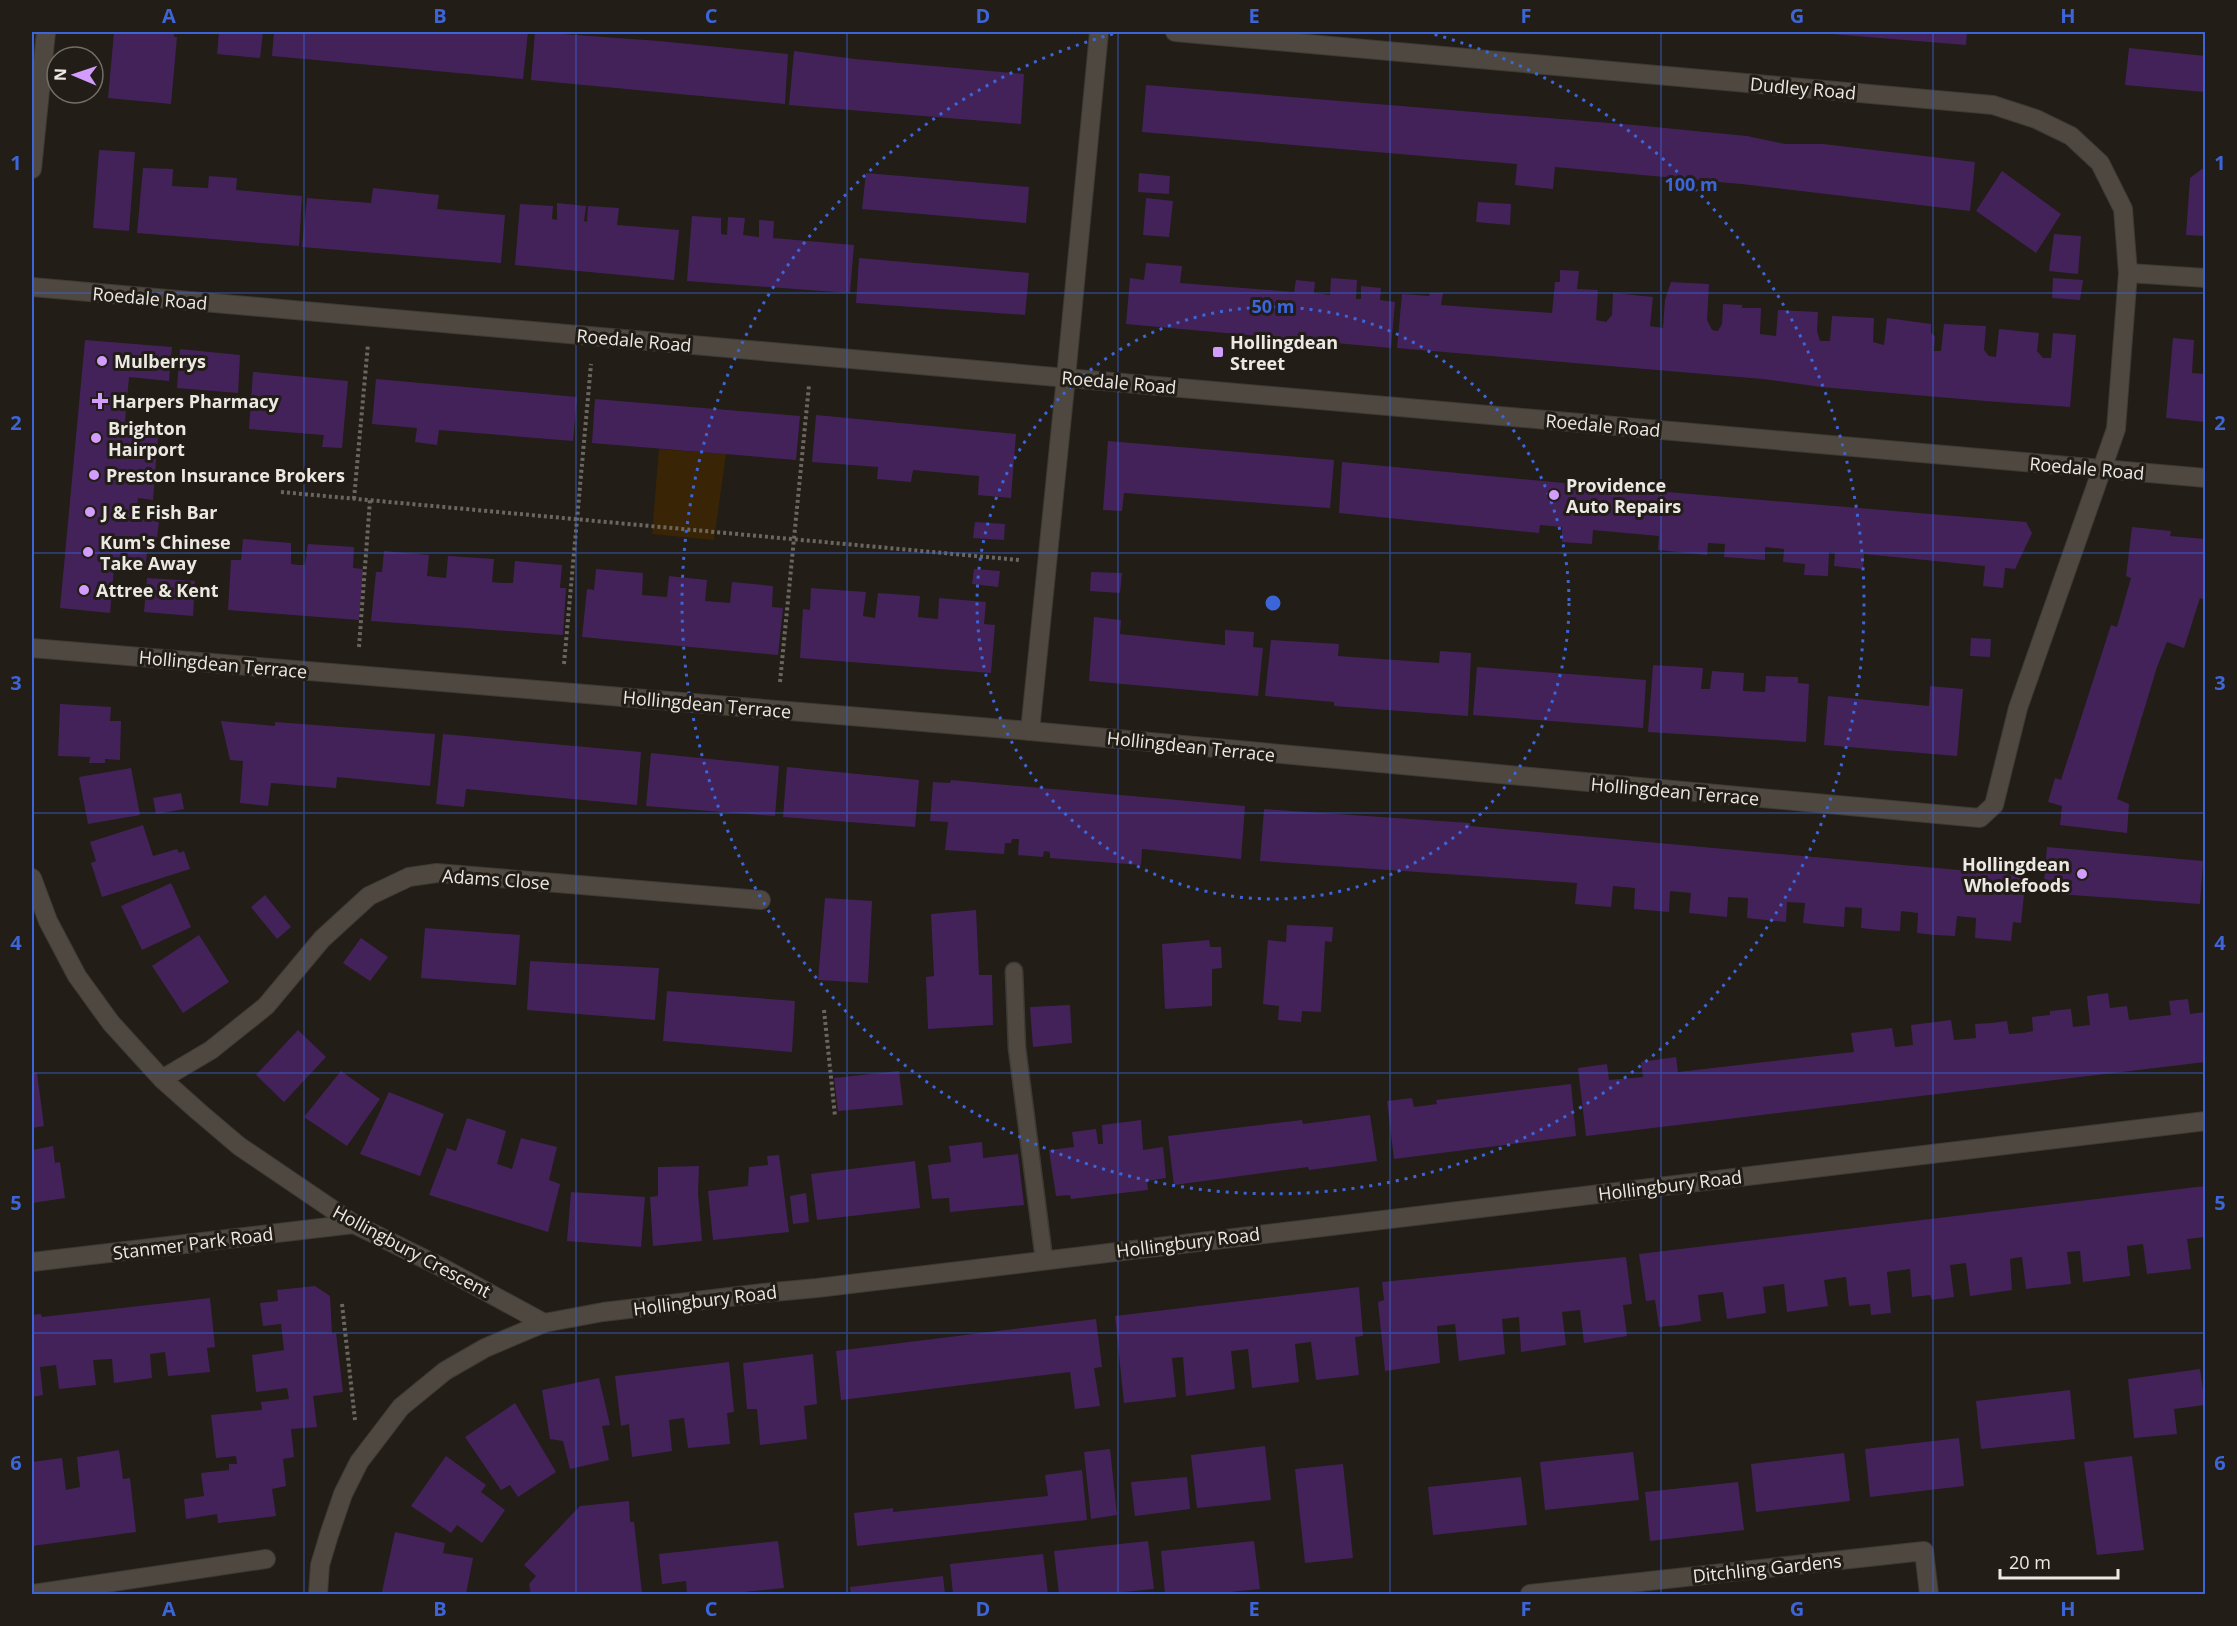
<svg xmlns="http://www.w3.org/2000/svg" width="2237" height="1626" viewBox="0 0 2237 1626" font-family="'Open Sans',sans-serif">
  <rect width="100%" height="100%" fill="#221d16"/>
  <path fill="#392505" d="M659,449L726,454L714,540L652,534Z"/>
  <g fill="#43225a">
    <path d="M114,32H174V37H177L171,104L108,98Z"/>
    <path d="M219,32H263L260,58L217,54Z"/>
    <path d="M274,32H528L523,79L272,56Z"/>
    <path d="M535,32L659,41L788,54L785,104L531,80Z"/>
    <path d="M1819,32H1967L1966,45L1819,33Z"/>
    <path d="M2129,48L2205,56V92L2125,85Z"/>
    <path d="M794,51L855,59L1024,74L1021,124L789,105Z"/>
    <path d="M1146,85L1634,125L1747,136L1785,144H1823L1975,162L1970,211L1741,184L1555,167L1553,189L1515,185L1517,164L1142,132Z"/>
    <path d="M99,150L135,152L129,231L93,228Z"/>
    <path d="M143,168L173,169L172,186L208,188L209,176L237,178L236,190L302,196L299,246L137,233Z"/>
    <path d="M2202,169H2205V236L2186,235L2190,178Z"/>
    <path d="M2002,171L2061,214L2036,253L1976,211Z"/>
    <path d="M866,173L1029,187L1026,223L862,209Z"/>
    <path d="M1139,173L1170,176L1169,194L1138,192Z"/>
    <path d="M373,188L439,195L437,209L505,215L501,263L302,247L307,198L371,203Z"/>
    <path d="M1146,198L1173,201L1169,237L1143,235Z"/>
    <path d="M1478,202L1511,204L1510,225L1476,222Z"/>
    <path d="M557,203L586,206L584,221L587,222L588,206L619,208L617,225L679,230L674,280L515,265L520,204L553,206L552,219L557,220Z"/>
    <path d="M692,216L721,218V234L727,235L728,217L745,218L743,235L759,237V220L774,221L773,238L854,245L850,293L687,281Z"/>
    <path d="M2054,234L2081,236L2078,274L2049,271Z"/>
    <path d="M859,258L1029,273L1025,315L856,303Z"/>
    <path d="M1146,263L1182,266L1180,283L1294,292L1296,280L1315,282L1314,293L1330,295L1331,278L1357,280L1356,299H1361V286L1381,288L1380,300L1395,302L1391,348L1126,324L1130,278L1144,280Z"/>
    <path d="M1560,270L1579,271L1577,289L1598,290L1596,320L1606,322L1612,315L1613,293L1653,297L1650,326L1663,328L1665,300L1671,282L1709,284L1707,320L1712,330L1718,331L1722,324L1723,304L1742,305V308H1761L1760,334L1776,336L1778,310L1818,312L1817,331L1820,341H1830L1832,316L1874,318L1873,342L1880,344L1884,345L1887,318L1931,324V333L1935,336L1934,351H1941L1944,324L1986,326L1984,350L1989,356L1996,357L1999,329L2039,333L2037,351L2043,358H2051L2053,333L2076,335L2070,407L1985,401L1821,387L1763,379L1397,348L1402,294L1429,296L1430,293H1443L1441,305L1552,313L1555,282H1560Z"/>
    <path d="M2053,278L2083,280L2080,300L2052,298Z"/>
    <path d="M2173,338L2194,340L2192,373L2205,374V422L2166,418Z"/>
    <path d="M85,340L172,347L169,381L129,377L125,422L159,425L153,500L138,498L136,519L159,521L156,547L131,544V551L147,553L145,570L114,567L110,613L60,608Z"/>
    <path d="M180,349L240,355L238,393L177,388Z"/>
    <path d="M253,372L348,381L342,448L322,447L324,435L249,429Z"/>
    <path d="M376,379L577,397L573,441L439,430L437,445L415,442L417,428L372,424Z"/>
    <path d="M595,399L800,416L796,460L592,443Z"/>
    <path d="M816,415L1016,434L1011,498L978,495L979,476L913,470L911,482L877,479L878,467L812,462Z"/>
    <path d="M1108,441L1334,460L1330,508L1124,493L1122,511L1103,510Z"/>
    <path d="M1342,462L1596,486L2026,522L2032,533L2015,569L2005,568L2003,588L1983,586L1985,566L1864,554L1863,569L1834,566L1835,553L1829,552L1828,576L1804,575L1805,564L1783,562L1784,549L1765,547V560L1724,557L1725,544L1708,543L1707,555L1658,550L1659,536L1593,530L1592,544L1562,542V527L1540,525L1539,533L1339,513Z"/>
    <path d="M975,522L1005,524L1004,540L973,538Z"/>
    <path d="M2132,527L2171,531L2170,536L2205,539V600L2200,598L2184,648L2167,642L2157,667L2117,799L2129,804L2127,833L2060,825L2062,806L2048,802L2055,778L2061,780L2111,625L2117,627L2131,578L2126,576Z"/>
    <path d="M243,539L291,543V564L299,565H305L308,544L354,547L353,568L363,569L359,620L228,610L231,560H241Z"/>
    <path d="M384,551L429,555L427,576L446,578L448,556L494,559L492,582L502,583H513L515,561L562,565L560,588H566L563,635L371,621L376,572H382Z"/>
    <path d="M596,569L643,573L642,595L667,597L669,576L707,580L705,601L730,603L732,582L773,586L772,607L783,608L778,655L582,637L587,589L594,590Z"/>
    <path d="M974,569L1000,571L998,587L972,584Z"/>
    <path d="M1091,572L1122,573L1120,593L1090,591Z"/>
    <path d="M147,578L195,581L193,616L144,612Z"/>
    <path d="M811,588L866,592L863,616L875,618L878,593L920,596L918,617L927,618L938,619L939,598L986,602L984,624L995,625L991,673L800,658L803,609L810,610Z"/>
    <path d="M1094,617L1121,620L1120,634L1225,645V630L1254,632L1253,647L1263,648L1258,696L1089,681Z"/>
    <path d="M1971,638L1991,639L1990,657L1970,656Z"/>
    <path d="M1271,640L1339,644L1338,656L1439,663L1440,651L1471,653L1468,716L1334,706V702L1265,696Z"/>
    <path d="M1653,665L1703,668L1701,689H1710L1712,671L1744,673L1743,691L1765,692L1766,676L1798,677V683L1809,684L1806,742L1648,732Z"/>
    <path d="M1477,667L1646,680L1643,728L1473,715Z"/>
    <path d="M1930,686L1963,689L1957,756L1824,745L1828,696L1929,706Z"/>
    <path d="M60,704L111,707L110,721H121L120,760L105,759V763H89L90,757L58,756Z"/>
    <path d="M221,721L275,726V722L435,734L430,786L337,777L336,788L271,783L268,806L240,803L243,761L230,760Z"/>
    <path d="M443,734L641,752L637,805L466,789L464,807L436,804Z"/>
    <path d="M651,753L779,766L775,816L646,806Z"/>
    <path d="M787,767L919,780L915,827L783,817Z"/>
    <path d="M131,768L140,815L88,824L79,777Z"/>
    <path d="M951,780L1245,806L1241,859L1142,849L1141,865L1050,858V852L1044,851L1043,857L1018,855L1019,839H1012L1011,843H1005L1004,854L945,850L948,822L930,821L933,782L950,783Z"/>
    <path d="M181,793L184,809L156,814L153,798Z"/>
    <path d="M1264,809L1470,823V826L2026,876L2021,923L2013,922L2011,941L1975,938L1976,918L1966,917L1957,916L1955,936L1935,935L1917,933L1918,913L1901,911L1900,931L1879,930L1861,928L1862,908L1845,907L1844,927L1821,925L1803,923L1805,903L1787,902L1786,922L1747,918L1748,898L1728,897L1727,917L1689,913L1691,893L1670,891L1669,912L1634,909L1635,888L1613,886L1611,907L1575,904L1577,883L1260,861Z"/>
    <path d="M143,825L153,856L177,849L179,853L184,851L190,869L102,897L91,863L96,861L90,842Z"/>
    <path d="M2047,847L2203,861L2200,904L2043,893Z"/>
    <path d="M171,883L191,927L142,950L121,906Z"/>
    <path d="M265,895L291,927L277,939L251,907Z"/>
    <path d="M825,898L872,901L868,983L818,980Z"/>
    <path d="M976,910L979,975H992L993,1025L928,1029L926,977L934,976L931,914Z"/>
    <path d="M1287,925L1333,927L1332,942L1325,941L1321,1012L1302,1011L1301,1022L1278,1020L1279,1006L1263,1004L1268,940L1286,942Z"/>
    <path d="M425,928L520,935L516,985L421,978Z"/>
    <path d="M199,935L229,982L183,1013L152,966Z"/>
    <path d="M361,938L388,957L370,981L343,963Z"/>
    <path d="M1209,940L1210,947H1221L1222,968L1212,969V1006L1165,1009L1162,944Z"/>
    <path d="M530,961L659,968L655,1020L527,1010Z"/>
    <path d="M667,991L795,1001L792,1052L663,1041Z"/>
    <path d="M2108,993L2110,1008L2127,1006L2129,1020L2171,1015L2169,1001L2188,999L2190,1014L2205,1012V1062L1586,1136L1578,1068L1607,1064L1609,1080L1643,1077L1641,1062L1676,1057L1678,1072L1844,1053L1854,1052L1851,1033L1892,1028L1895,1047L1913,1045L1911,1025L1951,1020L1954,1040L1976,1038L1975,1024L1992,1023L2007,1021L2009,1034L2023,1033L2033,1031L2032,1017L2050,1015V1011L2071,1009L2073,1027L2090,1025L2087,996Z"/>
    <path d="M1070,1005L1072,1043L1033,1047L1030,1007Z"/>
    <path d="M298,1030L326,1057L284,1102L256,1075Z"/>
    <path d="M341,1071L380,1099L347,1146L304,1117Z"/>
    <path d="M899,1071L903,1105L838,1111L834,1078Z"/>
    <path d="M32,1073H37L44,1126L32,1128Z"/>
    <path d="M1571,1084L1576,1136L1394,1159L1387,1101L1412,1098L1414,1107L1437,1104L1436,1100Z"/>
    <path d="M389,1092L444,1114L420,1176L360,1154Z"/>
    <path d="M1370,1115L1377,1161L1309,1170L1308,1167L1174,1185L1168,1136L1302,1120L1303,1124Z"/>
    <path d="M467,1118L506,1131L497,1164L512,1169L521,1138L557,1147L549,1180L560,1184L548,1232L429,1195L447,1148L456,1151Z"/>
    <path d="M1141,1120L1143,1150L1163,1147L1166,1178L1147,1181L1148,1190L1071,1199L1070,1195L1056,1196L1049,1150L1074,1147L1072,1132L1096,1129L1098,1144H1103L1102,1125Z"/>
    <path d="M982,1142L983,1158L1018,1154L1024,1205L950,1212L949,1198L932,1199L928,1165L951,1162L949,1146Z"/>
    <path d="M53,1146L55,1163L60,1162L65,1198L32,1203V1150Z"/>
    <path d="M779,1155L789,1232L713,1240L708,1191L748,1186L749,1167L768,1165L767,1156Z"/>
    <path d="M915,1161L920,1208L817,1220L811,1174Z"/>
    <path d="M699,1166L698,1193L702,1241L653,1246L650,1197L658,1196V1167Z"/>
    <path d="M2205,1186V1237L2187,1239L2191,1269L2147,1274L2143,1244L2127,1246L2130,1276L2083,1282L2080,1251L2067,1252L2071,1284L2026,1289L2022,1257L2014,1258L2010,1259L2012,1290L1970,1296L1966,1263L1950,1265L1954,1297L1932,1300L1930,1295L1912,1297L1910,1269L1887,1272L1891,1313L1871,1315L1870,1304L1849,1306L1846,1277L1824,1280L1828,1306L1787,1312L1784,1284L1763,1287L1766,1313L1727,1319L1723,1292L1698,1295L1701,1321L1678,1325L1659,1327L1655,1300L1646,1301L1639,1254Z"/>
    <path d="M571,1192L645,1197L641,1247L567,1241Z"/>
    <path d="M806,1193L809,1222L793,1224L790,1196Z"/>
    <path d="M1626,1257L1632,1304L1623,1305L1627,1336L1584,1343L1580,1310L1562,1312L1566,1345L1521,1352L1519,1317L1502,1319L1505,1354L1459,1361L1455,1324L1437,1326L1440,1363L1385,1371L1378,1302L1384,1300L1382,1282Z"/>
    <path d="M315,1286L330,1296L332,1334L336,1333L343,1392L313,1396L317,1427L291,1429L294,1457L283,1459L286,1486L272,1489L276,1516L218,1523L217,1514L186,1519L184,1499L204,1496L201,1473L229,1470V1464H237L236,1456L216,1458L211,1415L262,1410L261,1402L289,1399L287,1388L256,1392L252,1355L284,1350L281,1324L263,1326L260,1303L278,1301L277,1290Z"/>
    <path d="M1359,1287L1363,1336L1355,1337L1359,1375L1316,1380L1311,1342L1295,1344L1299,1382L1252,1388L1248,1349L1240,1350L1231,1351L1235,1389L1186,1396L1183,1357L1172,1358L1176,1397L1124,1403L1115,1316Z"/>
    <path d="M210,1298L215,1347L207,1348L210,1372L168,1376L165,1352L150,1354L152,1378L114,1383L112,1359L93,1360L96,1385L59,1389L56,1365L40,1367L43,1395L32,1397V1315L41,1314L42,1317Z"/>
    <path d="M1096,1319L1102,1367L1094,1368L1100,1406L1075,1409L1070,1372L841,1400L836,1351Z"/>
    <path d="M813,1354L817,1404L804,1406L807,1439L760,1445L757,1409H747L743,1363Z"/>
    <path d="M729,1362L734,1412L727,1413L730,1444L688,1448L684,1418L676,1419L669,1420L672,1451L632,1457L629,1424L621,1426L615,1376Z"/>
    <path d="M2200,1369L2205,1405L2174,1409L2177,1434L2134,1438L2128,1379Z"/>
    <path d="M599,1378L610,1425L602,1426L609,1460L570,1469L563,1441L550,1439L542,1390Z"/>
    <path d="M2070,1390L2075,1439L1981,1449L1976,1401Z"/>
    <path d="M515,1403L556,1472L518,1497L510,1485L501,1490L465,1437Z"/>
    <path d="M1959,1438L1964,1486L1870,1497L1865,1449Z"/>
    <path d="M1265,1446L1271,1500L1197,1508L1191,1455Z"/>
    <path d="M1110,1449L1117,1515L1091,1519L1084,1452Z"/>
    <path d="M119,1450L123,1479L130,1478L136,1532L32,1546V1462L62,1458L66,1490L80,1487L77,1457Z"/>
    <path d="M1633,1452L1639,1500L1545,1510L1540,1462Z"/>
    <path d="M1844,1453L1850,1501L1756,1512L1751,1464Z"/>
    <path d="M446,1456L486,1485L481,1492L505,1510L482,1543L457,1525L451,1533L411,1506Z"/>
    <path d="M2132,1456L2144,1550L2097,1555L2084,1462Z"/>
    <path d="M1343,1464L1353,1558L1305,1563L1295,1469Z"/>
    <path d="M1082,1470L1087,1520L857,1546L854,1513L893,1508V1512L1048,1496L1045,1475Z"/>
    <path d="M1187,1477L1190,1509L1135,1516L1131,1482Z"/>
    <path d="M1521,1477L1527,1525L1433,1535L1428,1487Z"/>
    <path d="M1738,1482L1744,1530L1650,1541L1645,1492Z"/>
    <path d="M629,1501L630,1522H634L642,1593L531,1594L529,1584L536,1576L524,1565L580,1506Z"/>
    <path d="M395,1532L445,1543L443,1553L473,1558L466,1594H397L382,1592Z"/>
    <path d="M778,1541L784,1588L724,1594H687L686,1581L662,1584L659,1554Z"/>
    <path d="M1148,1541L1154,1589L1104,1594H1059L1054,1551Z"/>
    <path d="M1254,1541L1260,1589L1210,1594H1165L1161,1551Z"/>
    <path d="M1043,1554L1048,1594H953L950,1564Z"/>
    <path d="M943,1576L945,1594H851L850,1587Z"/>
  </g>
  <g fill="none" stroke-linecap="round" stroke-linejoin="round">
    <defs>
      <path id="service" d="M1014,971L1017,1048L1044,1259"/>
      <g id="minor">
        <path d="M32,169L46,32"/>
        <path d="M2128,273L2206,278"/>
        <path d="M32,287L2206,478"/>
        <path d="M32,648L1030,731L1980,818L1994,805L2018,708L2116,429L2128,273L2123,209L2100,163L2071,136L2036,119L1993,105L1175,32"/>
        <path d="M1030,731L1066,377L1099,32"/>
        <path d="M32,878L48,921L77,976L111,1023L162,1079L199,1112L239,1146L354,1224L441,1267L544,1323"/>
        <path d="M162,1079L211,1050L266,1006L322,939L369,896L409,877L437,873L761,900"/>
        <path d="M32,1262L354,1224"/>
        <path d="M33,1594L266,1559"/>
        <path d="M318,1594L320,1565L329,1535L343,1494L359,1462L401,1407L445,1371L485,1348L544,1323L603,1312L763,1293L817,1288L2206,1121"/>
        <path d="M1530,1594L1924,1551L1929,1594"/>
      </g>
    </defs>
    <use href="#service" stroke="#3d3934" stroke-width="19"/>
    <use href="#minor" stroke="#3d3934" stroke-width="20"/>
    <g stroke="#6a6660" stroke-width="4" stroke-dasharray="3 3" stroke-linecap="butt">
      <path d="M281,492L1019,560"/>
      <path d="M354,499L368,344"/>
      <path d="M359,647L370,500"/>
      <path d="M564,664L591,364"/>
      <path d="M780,682L809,385"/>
      <path d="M824,1010L835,1116"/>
      <path d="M342,1304L355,1420"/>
    </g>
    <use href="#service" stroke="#4e4840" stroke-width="16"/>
    <use href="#minor" stroke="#4e4840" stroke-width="18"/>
  </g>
  <path fill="none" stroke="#3c65da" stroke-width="1.5" stroke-opacity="0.55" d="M304,32V1594M576,32V1594M847,32V1594M1118,32V1594M1390,32V1594M1661,32V1594M1933,32V1594M32,293H2206M32,553H2206M32,813H2206M32,1073H2206M32,1333H2206"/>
  <g fill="none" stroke="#3c65da" stroke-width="3" stroke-dasharray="3 6">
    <circle cx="1273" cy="603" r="296"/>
    <path d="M1426 32A591 591 0 1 1 1120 32"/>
  </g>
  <g fill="#d29dfd" stroke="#221d16" stroke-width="2">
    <rect x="1212" y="346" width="12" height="12" rx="3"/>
    <circle cx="102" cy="361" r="6"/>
    <path d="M97 392h6v6h6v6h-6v6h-6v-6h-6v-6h6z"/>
    <circle cx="96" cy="438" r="6"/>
    <circle cx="94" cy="475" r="6"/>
    <circle cx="1554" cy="495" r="6"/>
    <circle cx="90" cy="512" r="6"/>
    <circle cx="88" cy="552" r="6"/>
    <circle cx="84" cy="590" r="6"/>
    <circle cx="2082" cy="874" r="6"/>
  </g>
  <g text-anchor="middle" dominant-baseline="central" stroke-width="6" stroke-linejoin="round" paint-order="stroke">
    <g font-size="18" fill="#ece9e4" stroke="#221d16">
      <text transform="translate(1803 88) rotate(5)">Dudley Road</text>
      <text transform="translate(150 298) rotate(5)">Roedale Road</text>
      <text transform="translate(634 340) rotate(5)">Roedale Road</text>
      <text transform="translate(1119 382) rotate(5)">Roedale Road</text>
      <text transform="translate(1603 425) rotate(5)">Roedale Road</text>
      <text transform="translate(2087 468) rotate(5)">Roedale Road</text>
      <text transform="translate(223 664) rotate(5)">Hollingdean Terrace</text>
      <text transform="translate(707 704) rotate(5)">Hollingdean Terrace</text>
      <text transform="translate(1191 746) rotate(6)">Hollingdean Terrace</text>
      <text transform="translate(1675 791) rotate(5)">Hollingdean Terrace</text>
      <text transform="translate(496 879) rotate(4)">Adams Close</text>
      <text transform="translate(1670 1185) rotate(-7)">Hollingbury Road</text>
      <text transform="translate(1188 1242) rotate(-7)">Hollingbury Road</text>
      <text transform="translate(193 1243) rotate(-7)">Stanmer Park Road</text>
      <text transform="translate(412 1251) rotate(28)">Hollingbury Crescent</text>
      <text transform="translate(705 1300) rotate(-7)">Hollingbury Road</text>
      <text transform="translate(1767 1568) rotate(-6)">Ditchling Gardens</text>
    </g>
    <g font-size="18" font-weight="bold" fill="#ece9e4" stroke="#221d16" text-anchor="start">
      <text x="1230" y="342">Hollingdean<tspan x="1230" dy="21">Street</tspan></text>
      <text x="114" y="361">Mulberrys</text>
      <text x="112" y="401">Harpers Pharmacy</text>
      <text x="108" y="428">Brighton<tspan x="108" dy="21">Hairport</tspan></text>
      <text x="106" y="475">Preston Insurance Brokers</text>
      <text x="1566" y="485">Providence<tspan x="1566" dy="21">Auto Repairs</tspan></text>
      <text x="102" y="512">J &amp; E Fish Bar</text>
      <text x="100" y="542">Kum's Chinese<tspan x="100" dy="21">Take Away</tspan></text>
      <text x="96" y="590">Attree &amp; Kent</text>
      <text x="2070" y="864" text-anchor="end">Hollingdean<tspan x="2070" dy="21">Wholefoods</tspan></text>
    </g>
  </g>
  <circle cx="1273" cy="603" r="9" fill="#3c65da" stroke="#221d16" stroke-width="3"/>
  <g font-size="18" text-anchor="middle" font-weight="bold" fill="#3c65da" stroke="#221d16" stroke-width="6" stroke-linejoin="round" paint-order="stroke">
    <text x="1691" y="191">100 m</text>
    <text x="1273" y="313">50 m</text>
  </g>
  <rect width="2237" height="1626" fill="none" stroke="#221d16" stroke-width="66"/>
  <g transform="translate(75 75) rotate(272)"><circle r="28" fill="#221d16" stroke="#736f68" stroke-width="1.5"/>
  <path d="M0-4.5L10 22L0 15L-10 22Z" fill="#d29dfd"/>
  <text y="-9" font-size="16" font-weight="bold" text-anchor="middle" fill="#ece9e4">N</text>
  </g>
  <path d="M2000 1569v9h118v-9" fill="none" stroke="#ece9e4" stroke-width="3"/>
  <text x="2009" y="1569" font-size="18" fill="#ece9e4" stroke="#221d16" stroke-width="4.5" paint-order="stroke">20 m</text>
  <rect x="33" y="33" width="2171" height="1560" fill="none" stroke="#3c65da" stroke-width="2"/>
  <g font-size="20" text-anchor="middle" font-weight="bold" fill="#3c65da">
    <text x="169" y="23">A</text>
    <text x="440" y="23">B</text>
    <text x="711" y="23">C</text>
    <text x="983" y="23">D</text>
    <text x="1254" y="23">E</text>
    <text x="1526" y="23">F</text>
    <text x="1797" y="23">G</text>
    <text x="2068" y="23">H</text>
    <text x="16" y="170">1</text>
    <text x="2220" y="170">1</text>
    <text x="16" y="430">2</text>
    <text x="2220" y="430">2</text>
    <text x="16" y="690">3</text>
    <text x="2220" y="690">3</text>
    <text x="16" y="950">4</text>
    <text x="2220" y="950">4</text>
    <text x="16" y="1210">5</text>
    <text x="2220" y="1210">5</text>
    <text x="16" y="1470">6</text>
    <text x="2220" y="1470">6</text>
    <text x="169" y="1616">A</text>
    <text x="440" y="1616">B</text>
    <text x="711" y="1616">C</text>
    <text x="983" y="1616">D</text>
    <text x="1254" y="1616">E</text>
    <text x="1526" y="1616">F</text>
    <text x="1797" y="1616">G</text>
    <text x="2068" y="1616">H</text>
  </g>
</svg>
